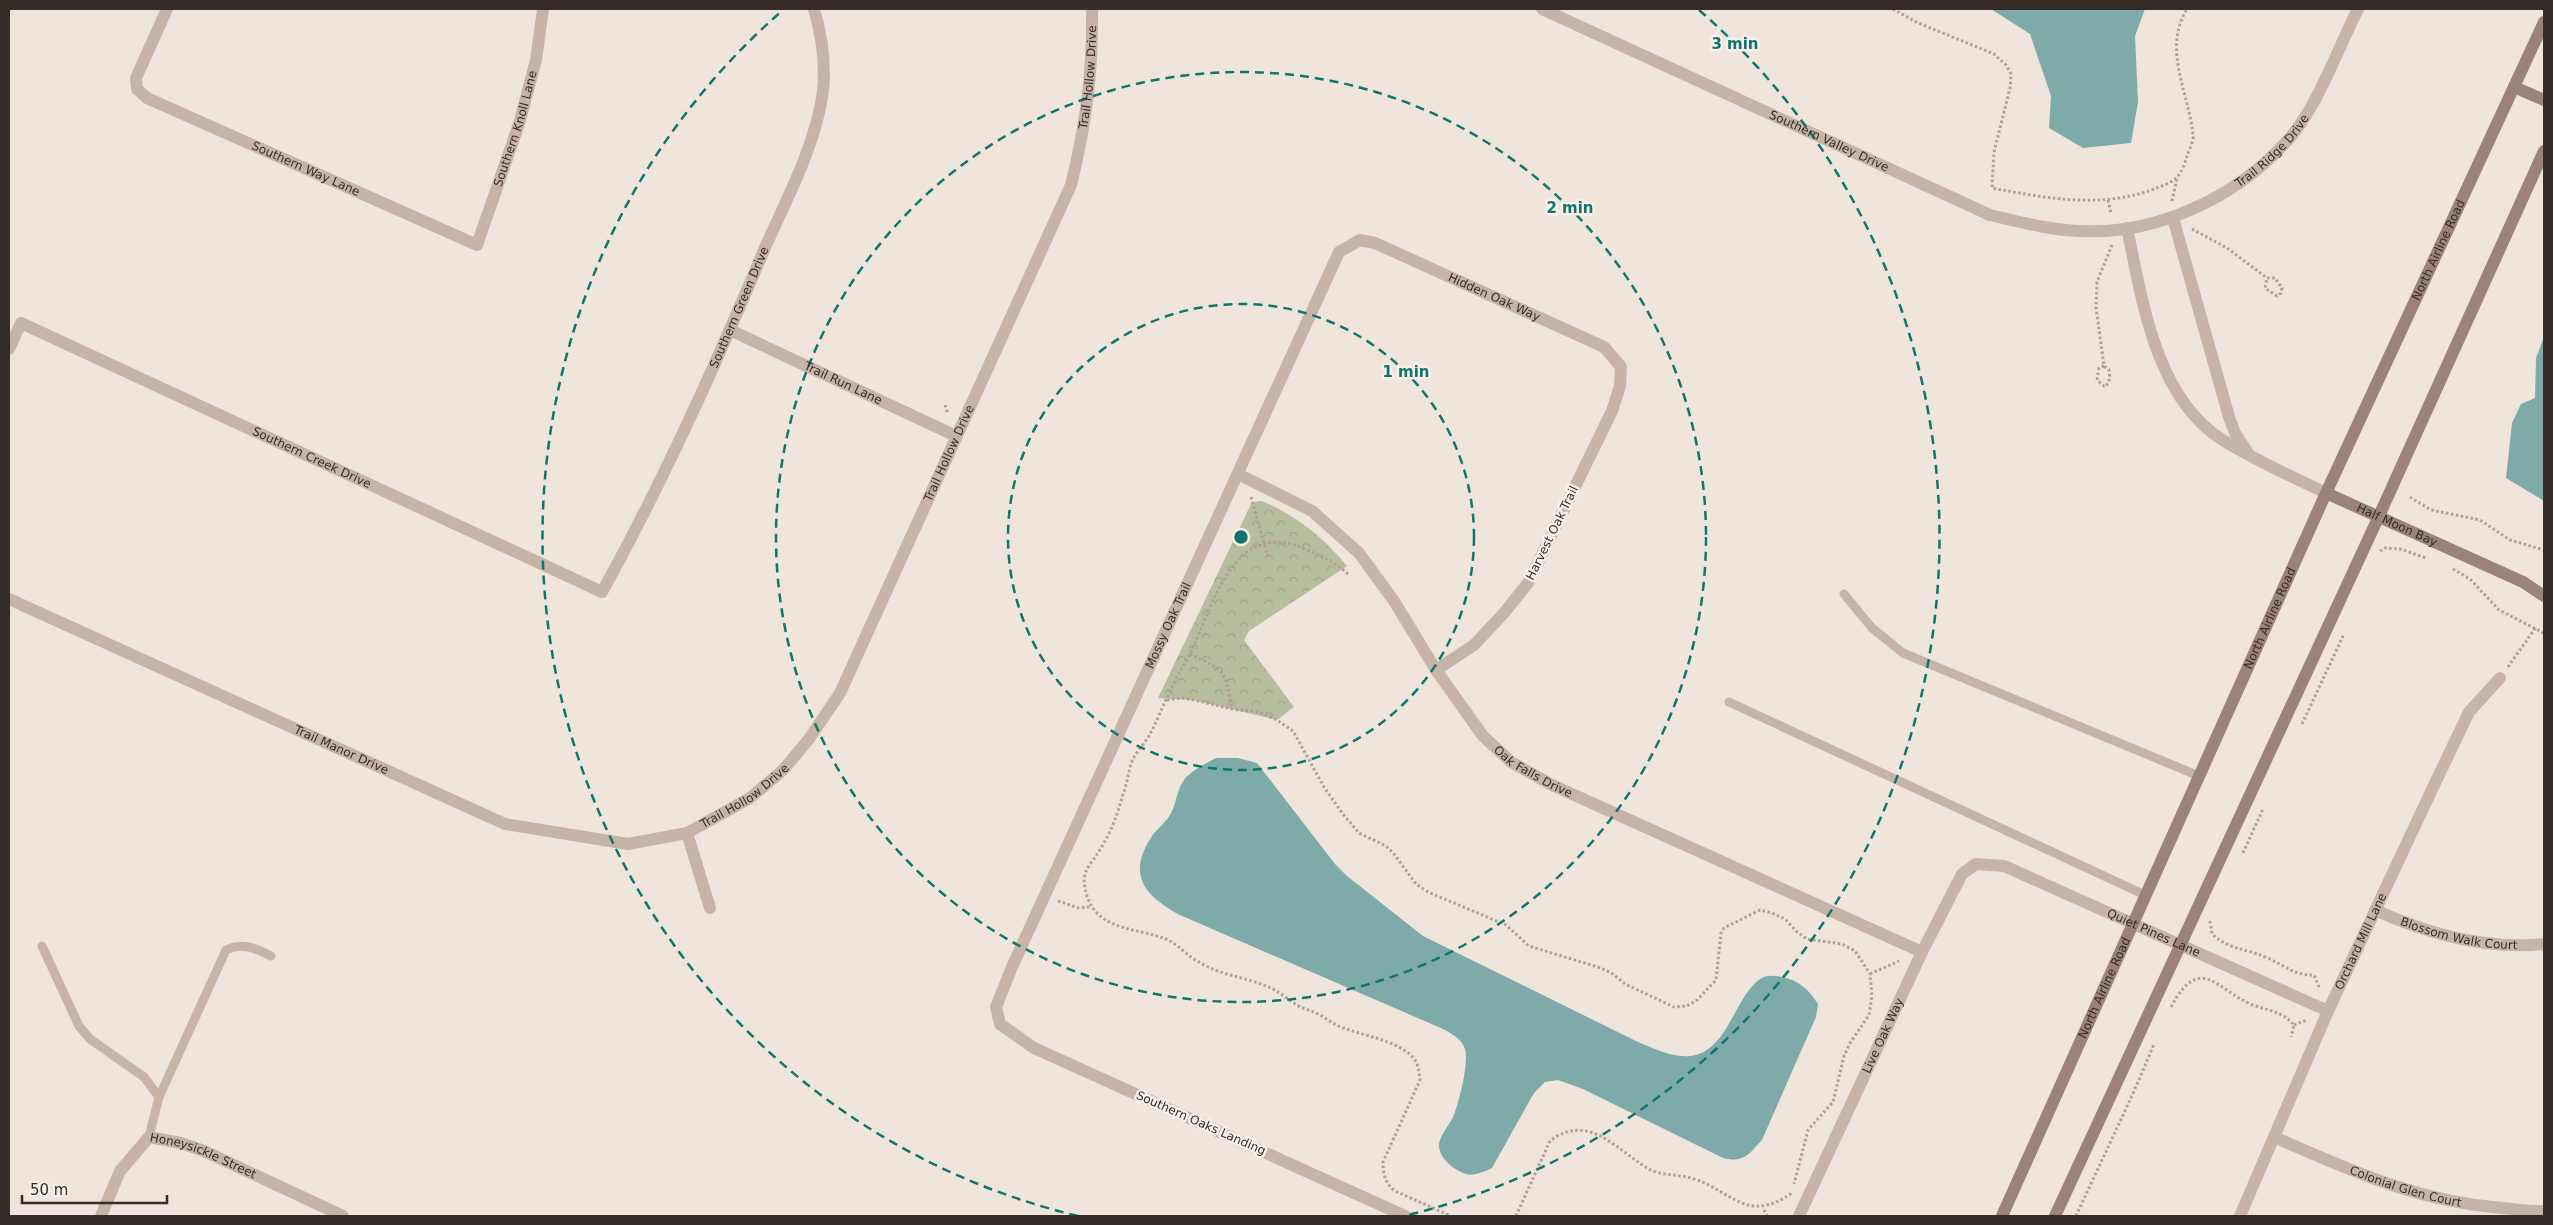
<svg xmlns="http://www.w3.org/2000/svg" width="2553" height="1225" viewBox="0 0 2553 1225" font-family="'DejaVu Sans',sans-serif">
  <defs>
    <pattern id="forest-crowns" width="20" height="18" patternUnits="userSpaceOnUse" patternTransform="scale(1.25)"><rect width="20" height="18" fill="#b7be9e"/><path d="M2 6a3 3 0 1 1 6 0M12 15a3 3 0 1 1 6 0" fill="none" stroke="#9ea388"/></pattern>
  </defs>
  <rect width="100%" height="100%" fill="#f0e5dd"/>
  <path fill="url(#forest-crowns)" d="M1262,501C1297,516 1323,537 1347,566L1249,631L1244,640L1294,707L1277,720L1194,700L1158,698L1252,502Z"/>
  <g fill="#7eaba8">
    <path d="M1991,9H2145L2135,36L2138,102L2131,143L2083,148L2049,128L2051,96L2030,34Z"/>
    <path d="M2544,337V501L2506,478L2512,423L2521,404L2535,398L2536,358Z"/>
    <path d="M1216,758H1238L1257,763L1335,864L1347,876L1423,936L1638,1042C1654,1048 1672,1058 1690,1056C1727,1053 1735,996 1760,979C1767,974 1775,976 1782,977C1799,980 1809,990 1818,1004L1816,1017L1762,1140C1748,1155 1744,1163 1723,1158L1583,1089L1558,1080L1545,1082L1534,1093L1492,1168C1484,1172 1474,1176 1466,1174C1454,1170 1438,1158 1439,1144C1440,1136 1449,1125 1453,1117C1459,1104 1469,1062 1465,1049C1461,1038 1452,1034 1443,1029L1180,915C1145,896 1126,875 1152,836C1157,829 1165,823 1170,815C1176,806 1176,793 1182,783C1188,772 1205,764 1216,758Z"/>
  </g>
  <g fill="none" stroke-linecap="round" stroke-linejoin="round">
    <g stroke="#b39e94" stroke-width="3" stroke-dasharray="2.5 2.5" stroke-linecap="butt">
      <path d="M1893,9L1916,22L1994,54L2006,65L2011,74L2010,88L1994,152L1992,188C2045,198 2102,209 2154,189C2161,186 2172,183 2177,177C2182,172 2185,163 2187,156C2189,150 2194,141 2193,135C2189,93 2162,49 2187,9"/>
      <path d="M2108,200L2111,214"/>
      <path d="M2172,201L2177,178"/>
      <path d="M2192,229L2227,248L2267,278H2275L2282,288L2281,293L2277,296L2265,288L2267,278"/>
      <path d="M2104,366L2099,368L2097,380L2105,387C2110,382 2110,377 2109,370L2104,366L2096,307L2097,282L2112,245"/>
      <path d="M945,405L948,414"/>
      <path d="M1251,497L1268,557"/>
      <path d="M2410,497L2431,510L2480,520L2510,540L2544,550"/>
      <path d="M2380,551L2385,548L2400,549L2426,558"/>
      <path d="M2453,569L2470,579L2499,610L2544,633"/>
      <path d="M1348,574C1335,562 1321,556 1305,549C1233,517 1213,606 1190,654C1186,663 1179,671 1175,681C1166,698 1159,717 1150,734C1145,744 1135,752 1131,764C1128,774 1127,785 1123,794C1118,813 1111,832 1101,848C1090,867 1079,870 1087,896C1098,931 1138,928 1166,939C1178,944 1187,956 1199,962C1221,976 1247,977 1271,988C1280,992 1288,1000 1297,1005C1303,1009 1311,1010 1318,1014C1326,1018 1333,1024 1341,1027C1361,1035 1385,1038 1404,1050C1416,1057 1419,1066 1420,1080L1383,1162C1383,1174 1385,1183 1395,1191L1451,1216"/>
      <path d="M1190,654C1226,671 1225,670 1232,709"/>
      <path d="M2508,667L2536,627"/>
      <path d="M1167,700L1182,698L1194,700L1232,709L1259,712L1277,720L1293,731L1324,787L1342,813L1359,833L1386,846L1394,854L1416,884L1428,892L1506,925L1529,946L1601,968L1613,974L1625,984L1674,1007L1687,1006L1697,1000L1716,980L1721,933L1724,928L1760,910L1772,913L1785,919L1797,932L1807,939L1842,944L1855,951L1870,974L1872,996L1869,1015L1850,1043L1844,1056L1833,1102L1808,1130L1794,1184"/>
      <path d="M2302,724L2344,634"/>
      <path d="M2243,853L2263,809"/>
      <path d="M1058,901L1079,908L1091,907"/>
      <path d="M2210,921L2212,934C2230,950 2244,948 2265,957C2283,964 2294,976 2314,975L2320,989"/>
      <path d="M1870,974L1899,961"/>
      <path d="M2171,1007C2201,951 2218,992 2253,1005C2269,1011 2282,1011 2294,1025L2291,1037"/>
      <path d="M2294,1025L2307,1020"/>
      <path d="M1764,1210L1767,1216"/>
      <path d="M1516,1216L1550,1141C1588,1112 1616,1149 1647,1168C1660,1176 1677,1174 1691,1178C1732,1190 1746,1225 1792,1193"/>
      <path d="M2076,1216C2102,1159 2130,1103 2154,1044"/>
    </g>
    <g stroke="#c7b4a9" stroke-width="9">
      <path d="M1844,594L1872,628L1903,653L2199,776"/>
      <path d="M1729,702L2145,895"/>
      <path d="M42,946L79,1026L90,1039L144,1077L159,1097"/>
      <path d="M149,1137L159,1097L226,950C242,942 256,948 271,956"/>
    </g>
    <g stroke="#c7b4a9" stroke-width="12">
      <path id="s1" d="M167,9L136,78L137,89L147,98L477,245L519,124L536,60L543,9"/>
      <path id="s2" d="M1542,9L1990,215C2020,222 2049,230 2080,231C2156,235 2235,198 2286,142C2316,111 2338,48 2358,9"/>
      <path d="M2173,218L2229,417L2235,433L2248,453"/>
      <path d="M2127,228C2142,299 2155,396 2221,439C2254,460 2291,476 2326,493"/>
      <path id="s3" d="M730,330L956,436"/>
      <path id="s4" d="M9,349L21,323L602,592C663,482 715,366 764,250C786,200 816,145 823,91C826,62 822,36 814,9"/>
      <path id="s5" d="M1238,474L1312,511L1359,553L1394,601L1436,670L1483,736L1511,762L1552,785L1922,952"/>
      <path id="s6" d="M9,599L505,824L628,844L687,833L750,798L783,770L809,739L840,693L1071,185C1086,124 1093,72 1092,9"/>
      <path d="M687,833L710,908"/>
      <path id="s7" d="M2375,910C2428,934 2486,950 2544,944"/>
      <path id="s8" d="M2274,1137C2353,1171 2415,1201 2502,1208C2516,1209 2530,1212 2544,1211"/>
      <path id="s9" d="M101,1216L120,1171L149,1137L181,1143L204,1151L343,1216"/>
      <path id="s10" d="M1405,1216L1034,1048L1000,1024L996,1007L1012,967L1339,252L1360,240L1375,243L1604,347L1621,367L1620,386L1612,411L1528,583L1504,613L1474,645L1436,670"/>
      <path id="s11" d="M1799,1216L1922,952L1962,874L1976,864L2004,866L2328,1011"/>
      <path id="s12" d="M2240,1216L2328,1011L2436,781L2469,712L2500,678"/>
    </g>
    <g stroke="#9b837b" stroke-width="12">
      <path d="M2514,87L2544,100"/>
      <path id="s13" d="M2326,493L2523,582L2544,596"/>
      <path id="s14" d="M2002,1216L2326,493L2544,22"/>
      <path d="M2055,1216L2379,516L2544,151"/>
    </g>
  </g>
  <g fill="none" stroke="#0f766e" stroke-width="2.5" stroke-dasharray="9 6">
    <circle cx="1241" cy="537" r="233"/>
    <circle cx="1241" cy="537" r="465"/>
    <path d="M1078 1216A698 698 0 0 1 783 10M1699 10A698 698 0 0 1 1404 1216"/>
  </g>
  <g text-anchor="middle" dominant-baseline="central" stroke-width="5" stroke-linejoin="round" paint-order="stroke">
    <g font-size="12" fill="#352b29" stroke="#f8efe9">
      <text stroke="none"><textPath href="#s6" startOffset="1608">Trail Hollow Drive</textPath></text>
      <text stroke="none"><textPath href="#s1" startOffset="584">Southern Knoll Lane</textPath></text>
      <text stroke="none"><textPath href="#s2" startOffset="316">Southern Valley Drive</textPath></text>
      <text stroke="none"><textPath href="#s2" startOffset="800">Trail Ridge Drive</textPath></text>
      <text stroke="none"><textPath href="#s1" startOffset="274">Southern Way Lane</textPath></text>
      <text stroke="none"><textPath href="#s14" startOffset="1060">North Airline Road</textPath></text>
      <text stroke="none"><textPath href="#s10" startOffset="1466">Hidden Oak Way</textPath></text>
      <text stroke="none"><textPath href="#s4" startOffset="985">Southern Green Drive</textPath></text>
      <text stroke="none"><textPath href="#s3" startOffset="125">Trail Run Lane</textPath></text>
      <text stroke="none"><textPath href="#s6" startOffset="1204">Trail Hollow Drive</textPath></text>
      <text stroke="none"><textPath href="#s4" startOffset="349">Southern Creek Drive</textPath></text>
      <text stroke="none"><textPath href="#s13" startOffset="78">Half Moon Bay</textPath></text>
      <text transform="translate(1552 533) rotate(-64)">Harvest Oak Trail</text>
      <text stroke="none"><textPath href="#s14" startOffset="655">North Airline Road</textPath></text>
      <text stroke="none"><textPath href="#s10" startOffset="885">Mossy Oak Trail</textPath></text>
      <text stroke="none"><textPath href="#s6" startOffset="365">Trail Manor Drive</textPath></text>
      <text stroke="none"><textPath href="#s5" startOffset="429">Oak Falls Drive</textPath></text>
      <text stroke="none"><textPath href="#s6" startOffset="798">Trail Hollow Drive</textPath></text>
      <text stroke="none"><textPath href="#s7" startOffset="88">Blossom Walk Court</textPath></text>
      <text stroke="none"><textPath href="#s11" startOffset="588">Quiet Pines Lane</textPath></text>
      <text stroke="none"><textPath href="#s12" startOffset="300">Orchard Mill Lane</textPath></text>
      <text stroke="none"><textPath href="#s14" startOffset="250">North Airline Road</textPath></text>
      <text stroke="none"><textPath href="#s11" startOffset="199">Live Oak Way</textPath></text>
      <text transform="translate(1201 1123) rotate(24)">Southern Oaks Landing</text>
      <text stroke="none"><textPath href="#s9" startOffset="151">Honeysickle Street</textPath></text>
      <text stroke="none"><textPath href="#s8" startOffset="141">Colonial Glen Court</textPath></text>
    </g>
  </g>
  <circle cx="1241" cy="537" r="8" fill="#0f766e" stroke="#f8efe9" stroke-width="2.5"/>
  <g font-size="15" text-anchor="middle" font-weight="bold" fill="#0f766e" stroke="#f8efe9" stroke-width="5" stroke-linejoin="round" paint-order="stroke">
    <text x="1735" y="49">3 min</text>
    <text x="1570" y="213">2 min</text>
    <text x="1406" y="377">1 min</text>
  </g>
  <rect width="2553" height="1225" fill="none" stroke="#352b29" stroke-width="20"/>
  <path d="M22 1195v8h145v-8" fill="none" stroke="#352b29" stroke-width="2.5"/>
  <text x="30" y="1195" font-size="15" fill="#352b29" stroke="#f8efe9" stroke-width="4" paint-order="stroke">50 m</text>
</svg>
